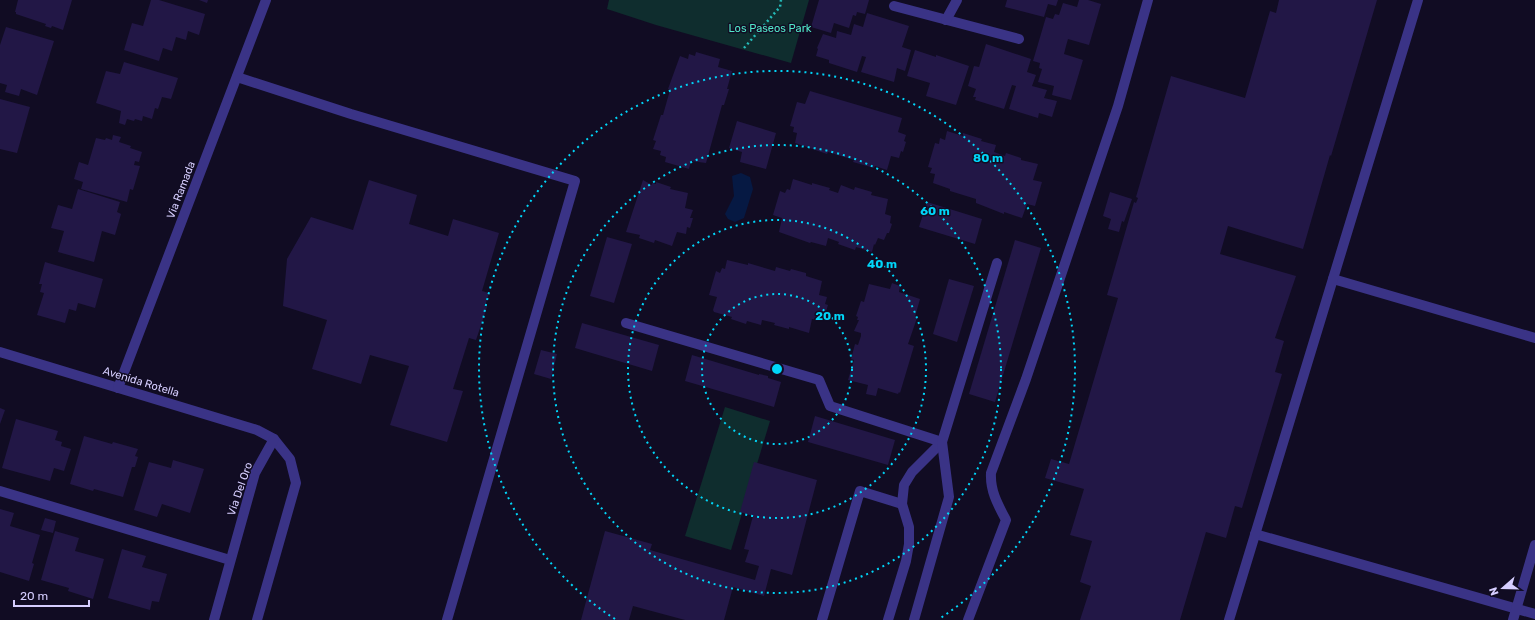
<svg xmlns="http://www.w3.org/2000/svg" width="1535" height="620" viewBox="0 0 1535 620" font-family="Rubik,sans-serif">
  <rect width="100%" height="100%" fill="#110c23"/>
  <g fill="#0f2d2e">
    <path d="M609,0H809L791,63L656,25L607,9Z"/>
    <path d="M725,407L770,421L731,550L685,536Z"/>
  </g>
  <path fill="#061943" d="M741,173L750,177L753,189L744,218L735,222L728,219L725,214L734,196L732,176Z"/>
  <g fill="#221746">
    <path d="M18,0H72L63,30L52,26L51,28L45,26L46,24L16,14V12H15Z"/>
    <path d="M151,0H159L205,14L199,35L188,31L186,40L176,37L172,51L163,48L159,61L124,50L132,23L143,26Z"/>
    <path d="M199,0H208L207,3Z"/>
    <path d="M819,0H869L865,14L857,12L856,16L853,15L849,28L834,23L831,33L811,27Z"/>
    <path d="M1007,0H1058L1056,6L1048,4L1044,17L1005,7Z"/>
    <path d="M1079,0H1088L1101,4L1089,45L1068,39L1066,46L1064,54L1083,60L1071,100L1052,95L1054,86L1038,82L1042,69L1039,68L1040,63L1033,61L1046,17L1053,19L1055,14L1059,15L1063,3L1077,7Z"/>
    <path d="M1279,0H1377L1331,156L1330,155L1303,249L1228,226L1220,254L1296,276L1275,338L1284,341L1275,372L1282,374L1242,508L1235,506L1226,538L1206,532L1180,620H1080L1091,586L1080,582L1092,541L1070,535L1084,489L1045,478L1051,459L1069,464L1118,298L1107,295L1134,202L1136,203L1138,198L1136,197L1171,76L1245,98L1270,11L1276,13Z"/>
    <path d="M867,13L909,26L902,47L911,50L905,71L897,68L894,82L861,72L866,57L862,56L857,72L829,63V60L816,56L818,49L817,48L823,34L836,38L837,31L851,35L854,24L863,27Z"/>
    <path d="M6,27L54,41L37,95L21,89L19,96L5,92L7,85L0,83V45Z"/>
    <path d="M986,44L1031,59L1027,72L1036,75L1032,86L1047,90L1044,98L1057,101L1052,117L1039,113L1038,118L1009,109L1016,86L1012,85L1004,109L975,100L976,97H973L976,89L968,86L974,66L979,67Z"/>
    <path d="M915,50L936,57V55L969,66L956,105L926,96L930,83L907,76Z"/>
    <path d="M696,52L720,59L718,67L732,71L727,89H729L724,105H722L706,163L691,161L689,169L665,162L666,157L660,155L661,151L653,149L656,141L653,140L661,115H663L670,90L668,89L680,56L688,59L689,54L695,56Z"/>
    <path d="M124,62L178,78L171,99L162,97L158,109L155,108L152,119L143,116L142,121L135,119L134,121L127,119L125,125L119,123L121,111L96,103L106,71L120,74Z"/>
    <path d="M810,91L902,118L898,132L906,135L904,141L906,142L903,152L901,151L899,158L891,156L887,170L875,166L874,168L853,162L854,160L828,152L827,154L795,143L797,133L793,132L794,127L790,126L797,102L805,104Z"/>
    <path d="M0,99L30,107L17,153L0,149Z"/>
    <path d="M737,121L776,133L766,169L740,162L742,152L729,148Z"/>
    <path d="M947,131L963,136V133L982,139L981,141L996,145L994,152L1005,156L1006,153L1021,158V160L1038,164L1033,180L1042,182L1035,206L1027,204L1022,218L1004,212V214L976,203V199L950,191V189L933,183L935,174L930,173L932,168L928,167L935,143L939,144L940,138L945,140Z"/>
    <path d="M113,135L121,137L119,142L131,146L130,148L142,152L139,162L135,161L134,165L140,166L133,190L130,189L127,202L81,189L83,182L74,179L79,162L88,165L96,138L105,140L106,138L112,140Z"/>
    <path d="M793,179L812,185V183L830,188L829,190L838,193L841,185L854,190L855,187L872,192L871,195L888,199L885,214L891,216L890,223L892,224L889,233H887L884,240L878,238L875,245L874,244L872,252L856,247L855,250L838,244L839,242L828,238L826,246L811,242L810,243L779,232L782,218L773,215L780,191L785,193L787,189L790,190Z"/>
    <path d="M369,180L417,195L409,224L448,236L453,219L499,233L482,291L489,293L485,306L487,307L476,340L469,338L453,389L463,391L447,442L390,425L409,366L370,355L361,384L312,369L327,320L283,306L287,259L311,217L353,230Z"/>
    <path d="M643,180L652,185V183L656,184V182L671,187L670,189L688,193L685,208L693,210L690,218H693L690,228L687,227L686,234L677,232L672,246L655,240L654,243L639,238L640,235L626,232Z"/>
    <path d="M78,189L120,202L117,212L121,214L115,235L102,231L94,262L58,252L64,231L51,228L58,205L72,209Z"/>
    <path d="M1110,192L1132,199L1124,222L1122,221L1119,232L1108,229L1111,219L1103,216Z"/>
    <path d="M927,202L982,219L975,244L919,227Z"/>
    <path d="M607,237L632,244L614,303L590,296Z"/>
    <path d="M1015,240L1041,248L995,402L969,394Z"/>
    <path d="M727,260L748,265V263L775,271L776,267L790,271L791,269L806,273V276L822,281L819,295L827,297L825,304L828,305L825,315L822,314L820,321L812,319L809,333L789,327V329L774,325L775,323L762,320L761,325L747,321L746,324L731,319L732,317L714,312L713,310L717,297L709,295L716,271L720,273L722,268L725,269Z"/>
    <path d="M45,262L103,279L95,308L78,303L76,311L69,309L65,323L37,315L44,293L40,292L42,284H39Z"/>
    <path d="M949,279L974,286L957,342L933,334Z"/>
    <path d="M892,283L900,286L899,292L920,299L915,317L917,318L908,344L914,346L900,393L899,392L898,394L878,388L876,396L866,394L868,385L848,380L854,360L851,359L855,344L858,345L861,336V333L854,331L859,320H857L858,317L856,316L861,301L864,302L869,284L890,289Z"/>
    <path d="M582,323L659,345L652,371L575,348Z"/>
    <path d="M541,350L557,354L551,379L534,374Z"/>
    <path d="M692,355L759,375V374L768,376V378L781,382L774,407L685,381Z"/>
    <path d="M0,408L5,410L0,424Z"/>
    <path d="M815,416L895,440L888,465L808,442Z"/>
    <path d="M16,419L58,431L55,440L62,442L61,446L71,449L64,471L54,468L50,481L2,468Z"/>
    <path d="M84,436L112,444L113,442L138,449L135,456L138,457L135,467H132L123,497L94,489L93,491L70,484Z"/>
    <path d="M173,460L204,469L190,513L162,504L157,517L134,510L149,462L171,468Z"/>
    <path d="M754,462L817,480L792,575L771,569L764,596L733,587L724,620H685L633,606L629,620H581L605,531L652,544L650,550L755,580L759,566L745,562L749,550L744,549L753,516L740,512Z"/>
    <path d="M0,509L14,513L10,526L40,535L32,563L34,564L29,581L0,572Z"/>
    <path d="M45,518L56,521L53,533L41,530Z"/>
    <path d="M55,531L79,538L75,551L104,559L93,599L68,591L69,588L41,580Z"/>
    <path d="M122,549L146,556L142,567L167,574L159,602L152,601L150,610L108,598Z"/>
  </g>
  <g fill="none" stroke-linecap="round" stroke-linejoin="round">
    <path stroke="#25bcba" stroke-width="2.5" stroke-dasharray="2 3" stroke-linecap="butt" d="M744,48L780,7L781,0"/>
    <g stroke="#3a3386" stroke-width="10">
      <path d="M894,6L1019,39"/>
      <path d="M946,20L957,0"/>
      <path d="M237,77L351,114L575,181L447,620"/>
      <path d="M1333,279L1535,338"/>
      <path d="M626,323L819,380L830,406L942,442"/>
      <path d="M0,352L257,430L274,439L290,459L296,483L257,620"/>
      <path d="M118,388L266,0"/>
      <path d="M0,491L230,560"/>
      <path d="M1255,534L1535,614"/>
      <path d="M214,620L255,473L274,439"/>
      <path d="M822,620L860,491L902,504"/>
      <path d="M888,620L906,561L909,544V527L902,504L904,485L912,472L942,442"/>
      <path d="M914,620L949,497L942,442L997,263"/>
      <path d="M968,620L1006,520C998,505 990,491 991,473L1026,379L1118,106L1148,0"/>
      <path d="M1229,620L1418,0"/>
      <path d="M1513,620L1535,545"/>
    </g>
  </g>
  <g fill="none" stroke="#00d6f9" stroke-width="2" stroke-dasharray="2 4">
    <circle cx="777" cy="369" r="75"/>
    <circle cx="777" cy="369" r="149"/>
    <circle cx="777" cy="369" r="224"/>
    <path d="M615 619A298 298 0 1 1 939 619"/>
  </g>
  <g text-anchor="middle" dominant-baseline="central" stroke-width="3" stroke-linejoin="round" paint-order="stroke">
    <g font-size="11" fill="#51e8c9" stroke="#110c23">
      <text x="770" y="28">Los Paseos Park</text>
    </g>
    <g font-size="11" fill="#d6ceff" stroke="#110c23">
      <text transform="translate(181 190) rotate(-69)">Via Ramada</text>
      <text transform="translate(141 382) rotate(17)">Avenida Rotella</text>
      <text transform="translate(240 489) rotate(-71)">Via Del Oro</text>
    </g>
  </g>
  <circle cx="777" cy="369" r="6" fill="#00d6f9" stroke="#110c23" stroke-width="2"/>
  <g font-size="12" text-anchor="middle" font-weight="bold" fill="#00d6f9" stroke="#110c23" stroke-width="3" stroke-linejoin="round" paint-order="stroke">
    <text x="988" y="162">80 m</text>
    <text x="935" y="215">60 m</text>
    <text x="882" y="268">40 m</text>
    <text x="830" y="320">20 m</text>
  </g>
  <g transform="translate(1503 588) rotate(250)" stroke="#110c23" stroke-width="3" paint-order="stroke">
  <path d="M0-3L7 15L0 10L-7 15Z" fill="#d6ceff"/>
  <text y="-6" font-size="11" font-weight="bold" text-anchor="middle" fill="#d6ceff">N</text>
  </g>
  <path d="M14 600v6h75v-6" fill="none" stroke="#d6ceff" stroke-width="2"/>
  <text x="20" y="600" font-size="12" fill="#d6ceff" stroke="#110c23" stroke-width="3" paint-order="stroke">20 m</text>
</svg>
